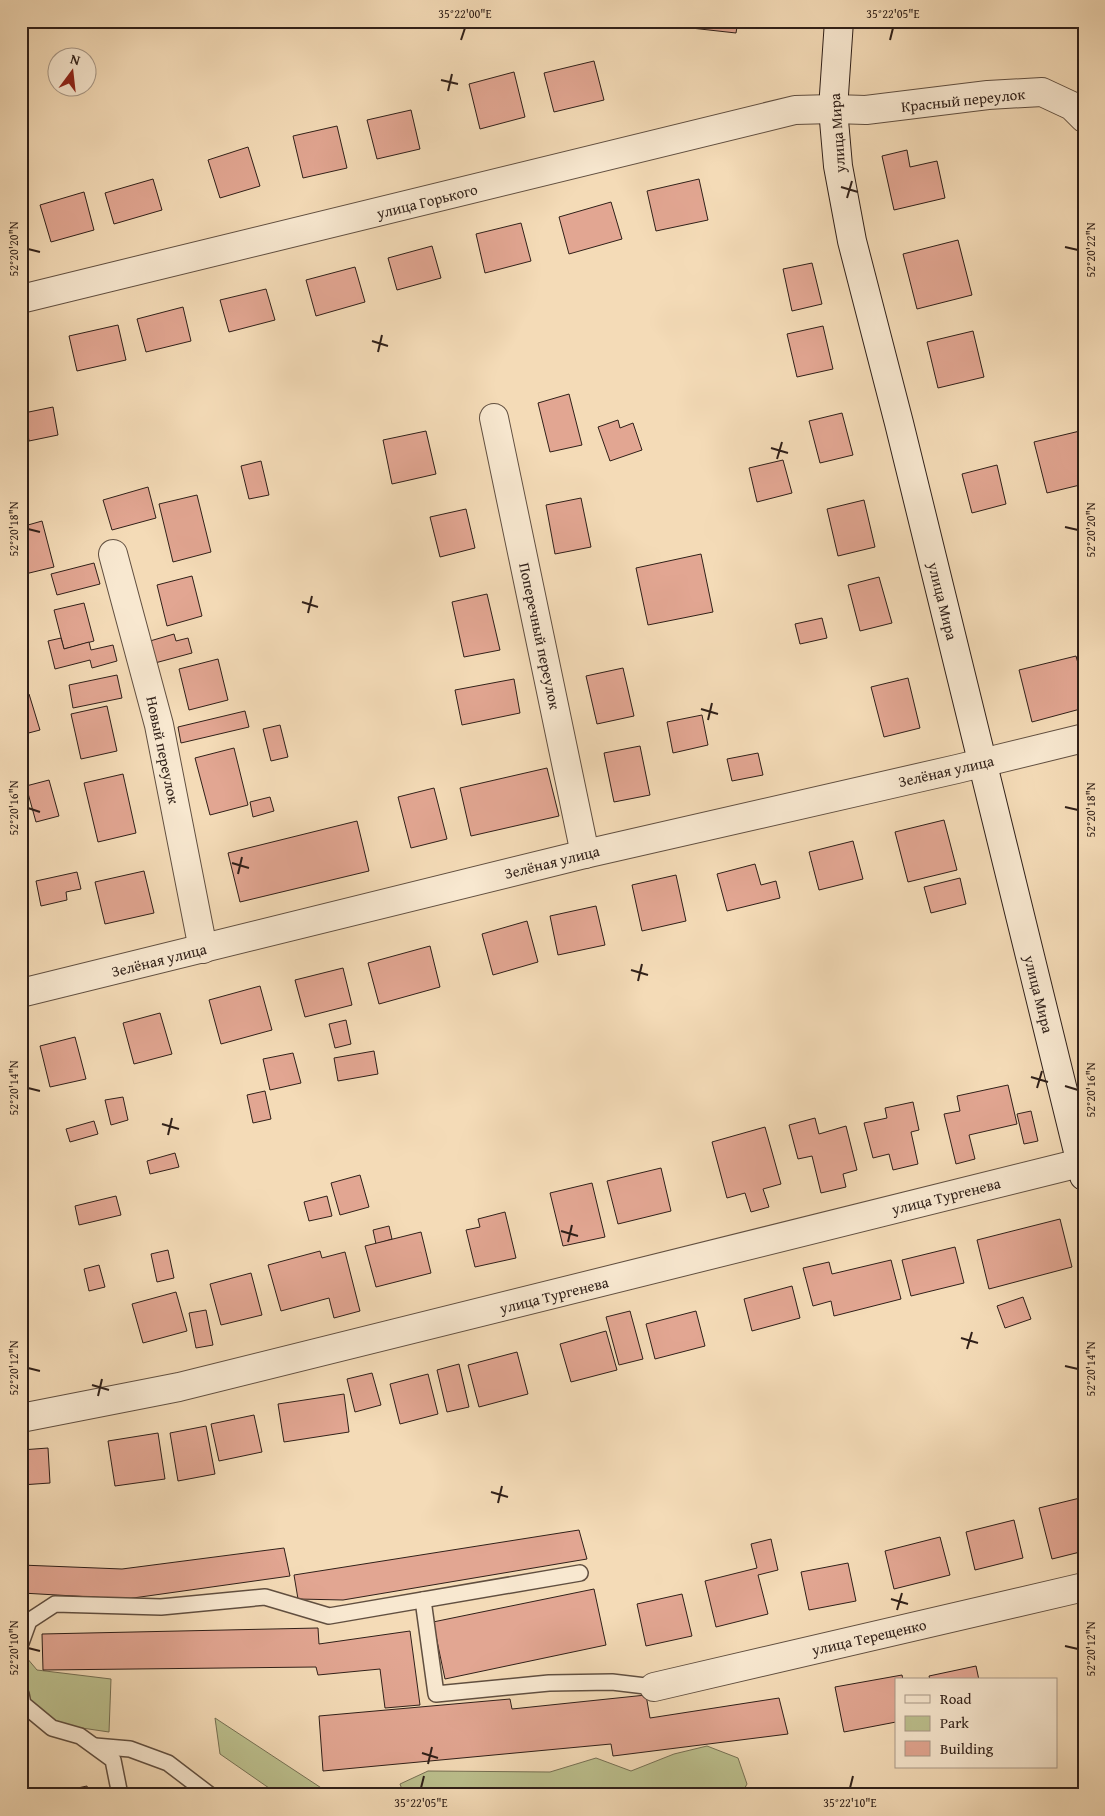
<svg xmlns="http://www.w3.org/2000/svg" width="1105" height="1816" viewBox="0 0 1105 1816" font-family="'Gentium Book Plus',serif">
  <rect width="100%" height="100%" fill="#f4dbb7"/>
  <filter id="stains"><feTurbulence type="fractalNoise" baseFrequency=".004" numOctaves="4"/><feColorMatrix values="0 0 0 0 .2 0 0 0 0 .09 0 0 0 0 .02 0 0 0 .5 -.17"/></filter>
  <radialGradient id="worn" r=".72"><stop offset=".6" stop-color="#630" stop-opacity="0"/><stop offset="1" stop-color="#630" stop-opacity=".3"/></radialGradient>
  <g fill="#bcc08e" stroke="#767054">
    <path d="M21,1651L37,1670L111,1679L109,1732L21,1719Z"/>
    <path d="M215,1718L332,1795H279L220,1754Z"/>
    <path d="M707,1746L738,1758L747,1784L741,1795H404L400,1784L428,1771L550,1772L596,1758L631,1771L674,1754Z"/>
  </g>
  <g fill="#e2a692" stroke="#302019">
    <path d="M692,21H738L736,33L691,28Z"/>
    <path d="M594,61L604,100L554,112L544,73Z"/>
    <path d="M514,72L525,117L480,129L469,84Z"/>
    <path d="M411,110L420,149L377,159L367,120Z"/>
    <path d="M337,126L347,168L303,178L293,136Z"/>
    <path d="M248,147L260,186L220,198L208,160Z"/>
    <path d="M907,150L910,167L937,161L945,198L894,210L882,156Z"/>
    <path d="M153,179L162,210L114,224L105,193Z"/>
    <path d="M699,179L708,220L656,231L647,191Z"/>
    <path d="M84,192L94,230L51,242L40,205Z"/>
    <path d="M611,202L622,239L569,254L559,217Z"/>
    <path d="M521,223L531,261L485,273L476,234Z"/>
    <path d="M958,240L972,295L917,309L903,254Z"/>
    <path d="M432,246L441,278L397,290L388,258Z"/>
    <path d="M812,263L822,304L792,311L783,269Z"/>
    <path d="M355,267L365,302L316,316L306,280Z"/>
    <path d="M266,289L275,320L229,332L220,300Z"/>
    <path d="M183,307L191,341L146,352L137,319Z"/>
    <path d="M118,325L126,360L77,371L69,336Z"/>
    <path d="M823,326L833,369L797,377L787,334Z"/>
    <path d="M973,331L984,377L938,388L927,342Z"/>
    <path d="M569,394L582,445L550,452L538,403Z"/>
    <path d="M53,407L58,435L29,441L24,413Z"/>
    <path d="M842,413L853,455L820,463L809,421Z"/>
    <path d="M618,420L620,428L633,423L642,450L610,461L598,427Z"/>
    <path d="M1084,430V484L1047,493L1034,442Z"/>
    <path d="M426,431L436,474L392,484L383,440Z"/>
    <path d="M783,460L792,493L757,502L749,468Z"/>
    <path d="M261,461L269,495L249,499L241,466Z"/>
    <path d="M997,465L1006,504L972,513L962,474Z"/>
    <path d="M148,487L156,518L112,530L103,500Z"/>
    <path d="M197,495L211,552L173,562L159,504Z"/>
    <path d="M581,498L591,547L555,554L546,505Z"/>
    <path d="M864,500L875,547L838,556L827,509Z"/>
    <path d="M466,509L475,548L440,557L430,517Z"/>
    <path d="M42,521L54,567L21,575V527Z"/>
    <path d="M701,554L713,612L648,625L636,568Z"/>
    <path d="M94,563L100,584L57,595L51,574Z"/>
    <path d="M192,576L202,616L167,626L157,585Z"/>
    <path d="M879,577L892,623L860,631L848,585Z"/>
    <path d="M487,594L500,650L464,657L452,602Z"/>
    <path d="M84,603L94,641L64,649L54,610Z"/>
    <path d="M822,618L827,638L800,644L795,624Z"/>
    <path d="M174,634L176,641L188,638L192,653L155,663L150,641Z"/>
    <path d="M61,638L64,649L89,642L91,650L113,645L117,661L92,668L90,660L55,669L48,641Z"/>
    <path d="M1076,656L1084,685V708L1032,722L1019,670Z"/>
    <path d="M218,659L228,700L189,710L179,669Z"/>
    <path d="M623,668L634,716L597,724L586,676Z"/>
    <path d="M117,675L122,698L73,708L69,685Z"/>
    <path d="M908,678L920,728L884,737L871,687Z"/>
    <path d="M514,679L520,713L462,725L455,690Z"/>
    <path d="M29,694L40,730L21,735V697Z"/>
    <path d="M107,706L117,751L81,759L71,714Z"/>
    <path d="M245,711L249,727L181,743L178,727Z"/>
    <path d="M702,715L708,745L673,753L667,722Z"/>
    <path d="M280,725L288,757L271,761L263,729Z"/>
    <path d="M640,746L650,795L614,802L604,753Z"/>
    <path d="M234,748L248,805L210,815L195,758Z"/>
    <path d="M758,753L763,775L732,781L727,759Z"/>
    <path d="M547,768L559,816L471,836L460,788Z"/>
    <path d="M123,774L136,833L98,842L84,783Z"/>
    <path d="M49,780L59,816L36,822L26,786Z"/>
    <path d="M434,788L447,839L411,848L398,797Z"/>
    <path d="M270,797L274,811L253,817L250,802Z"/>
    <path d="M944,820L957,870L908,882L895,832Z"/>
    <path d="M357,821L369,871L240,902L228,853Z"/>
    <path d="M853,841L863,879L819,890L809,852Z"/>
    <path d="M755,864L761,885L776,881L780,898L727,911L717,874Z"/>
    <path d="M1084,868V894L1078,870Z"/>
    <path d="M144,871L154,913L105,924L95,882Z"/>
    <path d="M77,872L81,889L66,892L67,900L41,906L36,881Z"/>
    <path d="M676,875L686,921L642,931L632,885Z"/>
    <path d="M960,878L966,904L931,913L924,887Z"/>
    <path d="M596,906L605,945L558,955L550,916Z"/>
    <path d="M527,921L538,962L493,975L482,934Z"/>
    <path d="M430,946L440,987L379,1004L368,963Z"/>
    <path d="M343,968L352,1005L305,1017L295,980Z"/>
    <path d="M260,986L272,1030L221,1044L209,1000Z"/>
    <path d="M160,1013L172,1054L134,1064L123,1023Z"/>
    <path d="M346,1020L351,1044L335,1048L329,1024Z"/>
    <path d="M75,1037L86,1079L50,1087L40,1046Z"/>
    <path d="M374,1051L378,1074L338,1081L334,1058Z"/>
    <path d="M293,1053L301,1083L270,1090L263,1059Z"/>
    <path d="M1008,1085L1017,1124L969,1135L975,1159L956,1164L944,1114L960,1111L957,1096Z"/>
    <path d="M265,1091L271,1119L253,1123L247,1095Z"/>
    <path d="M123,1097L128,1120L111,1125L105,1100Z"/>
    <path d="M913,1102L919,1130L911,1132L918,1164L893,1170L889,1154L873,1158L864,1123L887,1118L885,1108Z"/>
    <path d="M1031,1111L1038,1141L1024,1144L1017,1114Z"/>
    <path d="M815,1118L819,1134L846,1126L857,1170L843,1174L846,1187L821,1193L812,1156L798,1159L789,1125Z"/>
    <path d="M94,1121L98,1134L70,1142L66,1129Z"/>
    <path d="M765,1127L781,1184L763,1189L769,1207L751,1212L745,1193L727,1198L712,1142Z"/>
    <path d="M175,1153L179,1167L150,1174L147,1161Z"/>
    <path d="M661,1168L671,1211L618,1224L607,1181Z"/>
    <path d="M360,1175L369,1207L340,1215L331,1183Z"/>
    <path d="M592,1183L605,1237L563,1246L550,1193Z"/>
    <path d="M116,1196L121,1215L79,1225L75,1206Z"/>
    <path d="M327,1196L332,1216L309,1221L304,1202Z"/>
    <path d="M505,1212L516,1258L475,1267L466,1230L480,1227L478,1219Z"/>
    <path d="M1060,1219L1072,1267L989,1289L977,1240Z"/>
    <path d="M389,1226L392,1239L376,1244L373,1230Z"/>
    <path d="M421,1232L431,1273L376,1287L365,1246Z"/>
    <path d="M955,1247L964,1283L911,1296L902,1260Z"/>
    <path d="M168,1250L174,1278L157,1282L151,1254Z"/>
    <path d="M320,1251L322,1258L345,1252L360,1311L334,1318L329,1298L281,1311L268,1265Z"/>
    <path d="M891,1260L901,1299L834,1316L831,1301L813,1306L803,1268L829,1262L832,1274Z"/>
    <path d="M99,1265L105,1287L89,1291L84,1269Z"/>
    <path d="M251,1273L262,1315L221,1325L210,1284Z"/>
    <path d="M792,1286L800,1318L752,1331L744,1299Z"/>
    <path d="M176,1292L187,1331L143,1343L132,1304Z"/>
    <path d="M1023,1297L1031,1319L1005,1328L997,1306Z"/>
    <path d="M206,1310L213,1345L196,1348L189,1313Z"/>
    <path d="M630,1311L643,1359L619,1365L606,1317Z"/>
    <path d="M696,1311L705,1346L655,1359L646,1324Z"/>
    <path d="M606,1331L617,1370L571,1382L560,1344Z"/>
    <path d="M517,1352L528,1394L479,1407L468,1365Z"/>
    <path d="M459,1364L469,1407L447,1412L437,1370Z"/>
    <path d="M372,1373L381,1405L355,1412L347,1379Z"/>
    <path d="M428,1374L438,1414L400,1424L390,1384Z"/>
    <path d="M344,1394L349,1432L284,1442L278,1404Z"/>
    <path d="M254,1415L262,1452L219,1461L211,1424Z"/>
    <path d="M206,1426L215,1474L178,1481L170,1433Z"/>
    <path d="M158,1433L165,1479L115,1486L108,1441Z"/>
    <path d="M48,1448L50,1483L21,1485V1450Z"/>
    <path d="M1084,1497V1551L1052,1559L1039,1508Z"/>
    <path d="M1014,1520L1023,1558L975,1570L966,1532Z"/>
    <path d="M579,1530L587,1559L343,1600L298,1599L294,1575Z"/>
    <path d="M940,1537L950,1575L894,1589L885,1551Z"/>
    <path d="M771,1539L778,1570L758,1575L768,1614L716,1627L705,1581L757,1568L751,1544Z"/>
    <path d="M284,1548L290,1576L126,1599L22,1593L21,1565L122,1569Z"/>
    <path d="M848,1563L856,1601L809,1610L801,1572Z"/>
    <path d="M594,1589L606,1645L445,1679L433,1622Z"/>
    <path d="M682,1594L692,1636L646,1646L637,1604Z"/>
    <path d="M318,1628L319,1644L410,1631L420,1705L385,1708L380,1669L318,1675L316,1667L43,1670L42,1634Z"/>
    <path d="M976,1666L979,1680H930L929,1676Z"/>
    <path d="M902,1675L903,1680H896V1722L844,1732L835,1687Z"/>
    <path d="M646,1695L650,1718L779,1698L788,1734L613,1756L611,1744L323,1771L319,1716L510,1699L512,1709Z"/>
    <path d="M87,1786L89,1795H45Z"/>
  </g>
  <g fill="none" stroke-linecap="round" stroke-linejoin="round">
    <defs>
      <g id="service">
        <path d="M423,1600L436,1694L549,1683L612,1682L654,1687"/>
        <path d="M21,1643L29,1621L55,1604L161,1607L265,1597L329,1616L580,1573"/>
        <path d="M21,1694L23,1704L52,1728L80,1736L113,1760L119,1790L118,1795"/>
        <path d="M95,1746L130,1749L168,1763L210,1795"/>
      </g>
      <g id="minor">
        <path d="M21,299L795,110L833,109L866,110L988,95L1042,92L1072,106L1084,118"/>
        <path d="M494,418L585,854"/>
        <path d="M113,554L159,725L203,949"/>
        <path d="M21,993L585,854L957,769L1084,738"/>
        <path d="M21,1418L179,1387L1084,1162"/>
        <path d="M654,1687L1084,1587"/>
      </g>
      <path id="secondary" d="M839,21L833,109L838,166L852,241L899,423L1084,1176"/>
    </defs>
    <use href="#service" stroke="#614f40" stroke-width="18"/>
    <use href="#minor" stroke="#614f40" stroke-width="30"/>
    <use href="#secondary" stroke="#302019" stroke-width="30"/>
    <use href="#service" stroke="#f8e8d0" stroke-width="15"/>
    <use href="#minor" stroke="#f8e8d0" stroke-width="28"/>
    <use href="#secondary" stroke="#f8e8d0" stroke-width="28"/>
  </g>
  <path fill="none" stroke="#302019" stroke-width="2" d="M461,40L465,28M890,40L893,28M441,80L458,84M448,91L452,74M841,187L858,192M847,198L852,181M1065,247L1078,250M28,249L40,252M372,341L388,346M378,352L382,335M771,448L788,453M777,459L782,442M1065,527L1078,530M28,529L40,532M302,602L318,607M308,613L312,596M701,709L718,714M708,720L712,703M1065,807L1078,810M28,808L40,812M232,863L249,868M238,874L242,857M631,970L648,975M638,981L642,964M1031,1077L1048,1082M1065,1086L1078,1090M28,1088L40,1091M1037,1088L1042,1071M162,1124L179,1129M168,1135L172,1118M561,1231L578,1236M568,1242L572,1225M961,1338L978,1343M967,1349L972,1332M1065,1366L1078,1369M28,1368L40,1371M92,1385L109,1390M98,1396L102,1379M491,1492L508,1497M498,1503L502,1486M891,1599L908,1604M897,1610L902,1593M1065,1646L1078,1649M28,1648L40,1651M422,1753L438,1758M428,1764L432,1747M421,1788L424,1776M850,1788L853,1776"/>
  <g text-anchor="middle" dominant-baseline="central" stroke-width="4.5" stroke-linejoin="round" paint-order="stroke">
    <g font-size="15" fill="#302019" stroke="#f8e8d0">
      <text transform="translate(963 100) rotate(-6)">Красный переулок</text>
      <text transform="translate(837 133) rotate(-94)">улица Мира</text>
      <text transform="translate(427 201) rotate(-14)">улица Горького</text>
      <text transform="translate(943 601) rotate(76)">улица Мира</text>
      <text transform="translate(540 636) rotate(78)">Поперечный переулок</text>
      <text transform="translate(163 750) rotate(78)">Новый переулок</text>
      <text transform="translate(946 771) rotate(-13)">Зелёная улица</text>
      <text transform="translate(552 862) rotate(-14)">Зелёная улица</text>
      <text transform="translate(159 960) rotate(-14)">Зелёная улица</text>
      <text transform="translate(1039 994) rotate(76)">улица Мира</text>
      <text transform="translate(946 1196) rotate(-14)">улица Тургенева</text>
      <text transform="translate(554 1295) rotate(-14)">улица Тургенева</text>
      <text transform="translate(869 1637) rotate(-13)">улица Терещенко</text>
    </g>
  </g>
  <rect width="1105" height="1816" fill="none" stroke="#f4dbb7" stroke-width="55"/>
  <rect x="895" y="1678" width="162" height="90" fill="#f8e8d0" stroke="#a89887"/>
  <rect x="905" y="1695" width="25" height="8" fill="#f8e8d0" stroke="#a89887"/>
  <text x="940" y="1704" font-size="15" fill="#302019">Road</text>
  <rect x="905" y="1716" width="25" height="15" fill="#bcc08e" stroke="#a89887"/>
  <text x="940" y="1728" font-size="15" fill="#302019">Park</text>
  <rect x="905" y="1741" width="25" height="15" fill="#e2a692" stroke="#a89887"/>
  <text x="940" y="1754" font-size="15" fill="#302019">Building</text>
  <g transform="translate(72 72) rotate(15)"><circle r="24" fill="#f8e8d0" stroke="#a89887"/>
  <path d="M0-4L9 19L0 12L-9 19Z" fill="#8f2418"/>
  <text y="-8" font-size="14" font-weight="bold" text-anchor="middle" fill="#302019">N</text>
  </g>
  <rect x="28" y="28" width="1050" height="1760" fill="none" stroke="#302019" stroke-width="2"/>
  <g font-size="12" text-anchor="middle" fill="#302019">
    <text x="465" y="18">35°22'00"E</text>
    <text x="893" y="18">35°22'05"E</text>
    <text transform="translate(14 249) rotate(-90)" y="4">52°20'20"N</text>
    <text transform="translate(1091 250) rotate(-90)" y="4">52°20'22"N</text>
    <text transform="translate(14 529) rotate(-90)" y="4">52°20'18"N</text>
    <text transform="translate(1091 530) rotate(-90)" y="4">52°20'20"N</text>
    <text transform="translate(14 808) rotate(-90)" y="4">52°20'16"N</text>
    <text transform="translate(1091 810) rotate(-90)" y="4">52°20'18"N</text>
    <text transform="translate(14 1088) rotate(-90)" y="4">52°20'14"N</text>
    <text transform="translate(1091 1090) rotate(-90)" y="4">52°20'16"N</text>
    <text transform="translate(14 1368) rotate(-90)" y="4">52°20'12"N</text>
    <text transform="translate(1091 1369) rotate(-90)" y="4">52°20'14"N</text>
    <text transform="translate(14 1648) rotate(-90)" y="4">52°20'10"N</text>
    <text transform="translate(1091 1649) rotate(-90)" y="4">52°20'12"N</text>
    <text x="421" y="1807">35°22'05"E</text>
    <text x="850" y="1807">35°22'10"E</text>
  </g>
  <rect width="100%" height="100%" filter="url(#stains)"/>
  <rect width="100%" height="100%" fill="url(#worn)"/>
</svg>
